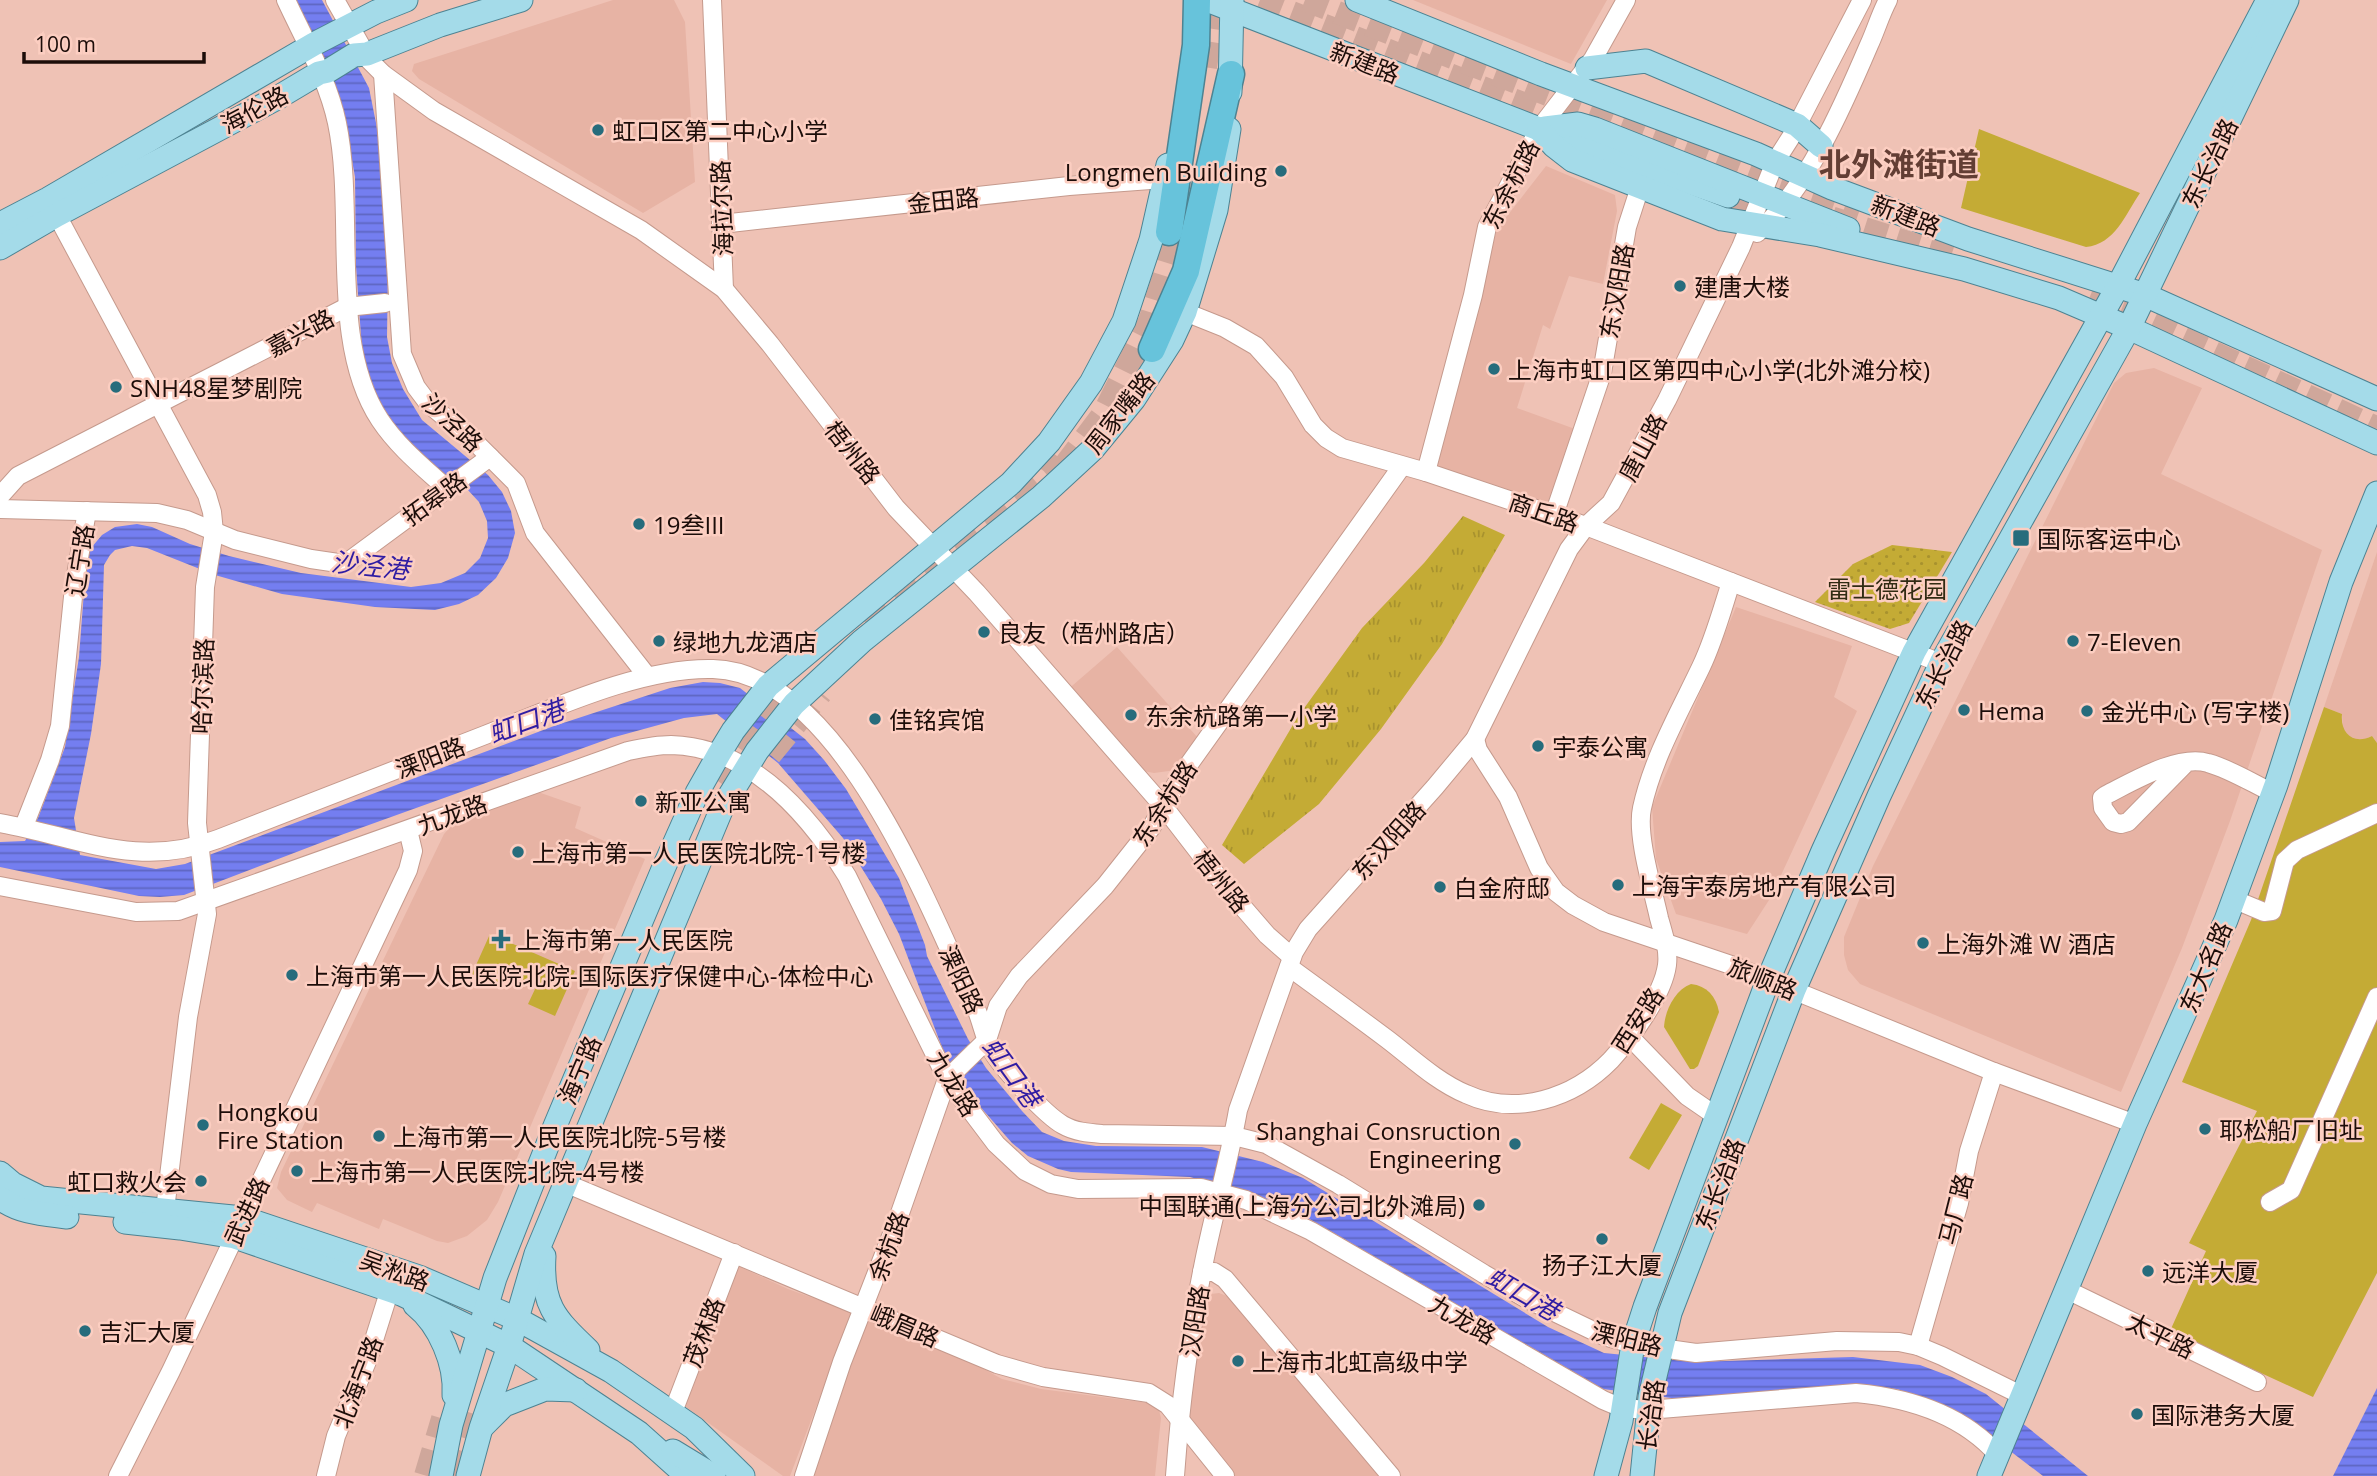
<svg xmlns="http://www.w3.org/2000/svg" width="2377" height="1476" viewBox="0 0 2377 1476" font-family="'Open Sans','Noto Sans SC',sans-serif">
  <defs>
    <pattern id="grass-tufts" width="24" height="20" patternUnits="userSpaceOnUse" patternTransform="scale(1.75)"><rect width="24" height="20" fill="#c4ab35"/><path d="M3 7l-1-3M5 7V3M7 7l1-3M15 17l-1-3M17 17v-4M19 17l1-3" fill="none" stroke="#a8922e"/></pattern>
    <pattern id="garden-dots" width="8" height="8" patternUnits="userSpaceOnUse" patternTransform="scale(1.75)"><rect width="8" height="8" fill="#c4ab35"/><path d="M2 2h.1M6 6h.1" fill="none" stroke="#a8922e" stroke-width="1.8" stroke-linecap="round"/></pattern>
    <pattern id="water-rules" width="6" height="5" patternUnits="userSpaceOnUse" patternTransform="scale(1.75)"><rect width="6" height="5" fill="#747ef0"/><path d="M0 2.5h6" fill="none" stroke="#5e66c1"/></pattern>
  </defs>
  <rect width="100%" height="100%" fill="#efc2b5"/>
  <g fill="#e7b3a4">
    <path d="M613,0H674L685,22L695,182L643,213L419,79L412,71L414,64Z"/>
    <path d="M1413,0H1607L1571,64Z"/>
    <path d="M1546,166L1615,195L1617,211L1603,284L1569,276L1550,329L1543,325L1517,408L1575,429L1547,505L1433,467L1497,229Z"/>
    <path d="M2154,368L2202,388L2161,474L2322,550L2230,821L2182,948L2121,1092L1860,984L1848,970L1844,955V937L1873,866L2114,383L2126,373Z"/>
    <path d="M2377,552V743L2372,736L2364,740L2351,738L2343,729L2342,714L2324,707Z"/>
    <path d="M1736,607L1852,646L1834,697L1857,711L1771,897L1747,934L1676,914L1656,859L1652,807Z"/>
    <path d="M1117,647L1198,738L1176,770L1154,773L1133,769L1065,692Z"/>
    <path d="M538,792L581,807L575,828L645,859L498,1202L487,1220L467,1236L448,1243L437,1241L383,1219L379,1229L317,1203L312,1212L287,1200L277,1188L281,1172L444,834L453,824Z"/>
    <path d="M738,1266L788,1289L852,1312L790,1476H783L679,1402Z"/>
    <path d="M1219,1293L1232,1298L1379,1476H1234L1185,1418L1205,1298L1211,1294Z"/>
    <path d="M868,1320L876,1321L960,1356L1002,1379L1041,1389L1148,1403L1153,1405L1159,1410L1161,1418L1155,1476H807L846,1361Z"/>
  </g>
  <path fill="url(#grass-tufts)" d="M1463,516L1505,535L1442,644L1381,729L1319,804L1244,864L1222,845L1297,718L1362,628L1424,563Z"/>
  <g fill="#c4ab35">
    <path d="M1979,129L2140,193C2125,215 2115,244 2086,247L1961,208Z"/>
    <path d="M2324,707L2342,714C2340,734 2354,745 2372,736L2377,743V1273L2313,1397L2170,1331L2206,1251L2189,1243L2257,1111L2182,1082L2251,920Z"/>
    <path d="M490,934L575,971L555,1016L528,1004L536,987L509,975L503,988L472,974Z"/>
    <path d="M1691,984C1707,986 1716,996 1719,1012L1698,1066L1694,1069H1690L1664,1027C1665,1010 1675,990 1691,984Z"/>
    <path d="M1661,1103L1682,1115L1649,1170L1629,1158Z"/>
  </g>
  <path fill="url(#garden-dots)" d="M1892,545L1952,552L1909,623L1890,629L1815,602L1853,564Z"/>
  <g fill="url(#water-rules)">
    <path d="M291,0H322L369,88L376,123L384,172L388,271L387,337L392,363L403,389L422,420L488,475L502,492L511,511L515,533L508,558L496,578L478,595L459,604L435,610L375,607L282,594L215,575L147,548L132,546L115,550L110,555L104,565L101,664L91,734L74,818L80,855L156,869L185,864L554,726L670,688L703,682L720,683L740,688L805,739L824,760L846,789L899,878L925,945L927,956L968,1039L986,1068L1022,1111L1042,1132L1064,1141L1096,1146L1202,1147L1263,1162L1303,1178L1548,1327L1604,1353L1695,1362L1853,1357L1920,1365L1952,1377L1986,1394L2088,1476H2043L1984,1431L1917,1396L1897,1389L1853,1386L1679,1399L1603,1389L1306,1217L1248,1193L1190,1177L1071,1172L1058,1169L1028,1156L1012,1143L962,1086L946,1058L899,934L881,899L843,838L778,763L717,714L684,718L611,738L341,835L184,895L160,897L139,896L0,867V842L25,841L38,818L65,747L79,657L86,565L91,548L102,535L115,527L137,524L152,527L190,544L229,556L301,573L411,587L441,583L465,573L480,558L488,538L487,521L479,502L467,489L443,474L395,428L381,406L369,379L362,350L356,266L355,177L345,121Z"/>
    <path d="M2377,1388V1476H2333Z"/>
  </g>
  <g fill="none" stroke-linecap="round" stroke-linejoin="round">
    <g stroke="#cfa79b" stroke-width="23" stroke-dasharray="23 11" stroke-linecap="butt">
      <path d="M1260,0L1570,122"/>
      <path d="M1305,0L1775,183L1859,212"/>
      <path d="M1728,196L1798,219"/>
      <path d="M1832,218L1953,257"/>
      <path d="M2089,299L2150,323L2377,428"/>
    </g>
    <g stroke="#cfa79b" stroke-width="26" stroke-dasharray="26 13" stroke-linecap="butt">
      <path d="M1204,67L1215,0"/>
      <path d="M1063,470L1105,414L1151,322L1179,233L1183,209"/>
      <path d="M862,618L995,520L1049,475L1061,459"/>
      <path d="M769,754L820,692"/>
      <path d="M715,779L772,698L781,689"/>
      <path d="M427,1476L444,1419"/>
      <path d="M455,1476L475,1414"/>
    </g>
    <defs>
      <g id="minor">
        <path d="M286,0C304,39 328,80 337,123C356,213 328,342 380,420C398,447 423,467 447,489"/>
        <path d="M335,0L369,60L383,74L434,111L641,230L724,289L770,344L896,508L977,593L1164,807L1228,890L1267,935L1292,957"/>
        <path d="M712,0L724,289"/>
        <path d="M383,74L402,354L416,387L428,403L478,445L516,483L535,533L647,676"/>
        <path d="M52,206L207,495L212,512L214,532L205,587L197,823L207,914L188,1017L165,1210"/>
        <path d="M721,224L1069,186L1164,179"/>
        <path d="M1757,233C1807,189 1843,106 1869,45C1876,30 1880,15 1888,0"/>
        <path d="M1185,312L1225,328L1256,346L1284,377L1313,425L1326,438L1342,448L1426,472L1586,526L1941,663"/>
        <path d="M1426,472L1473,295L1487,227L1539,129L1593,59L1626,0"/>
        <path d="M0,496L18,476L347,307L385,303"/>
        <path d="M0,509L157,513L187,520L235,540L311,559L345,564L490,457"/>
        <path d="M1554,515L1602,373L1627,227L1640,187"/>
        <path d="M1475,739L1478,750L1508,797L1539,868L1556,892L1573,905L1604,922L1734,966L1994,1072L2135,1124"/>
        <path d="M2186,763L2128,822L2121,824L2113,822L2103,808L2102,798L2106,795C2132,782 2178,754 2208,763C2230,769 2252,783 2273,793"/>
        <path d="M0,823C79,837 137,870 218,839C307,805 396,770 485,735C552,709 641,667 713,669C841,672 931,913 977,1011C982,1023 984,1037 991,1049C1001,1067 1045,1115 1063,1125C1075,1132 1089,1133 1102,1134L1234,1136L1266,1144L1338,1184L1484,1274L1527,1299L1604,1336L1633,1344L1696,1353L1837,1341L1899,1342L1918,1346L1942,1356L2021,1395"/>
        <path d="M24,826L50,760L60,726L74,587L87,511"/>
        <path d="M0,886L136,912L178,911L628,751C642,748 656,745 671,745C751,747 808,813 847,876L947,1079L996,1144L1025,1171L1051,1184L1078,1189L1201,1188L1246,1200L1311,1231L1603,1400L1622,1408L1648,1410L1856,1393C1909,1398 1962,1414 1998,1455"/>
        <path d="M2233,899L2264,912L2272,911L2285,861L2297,850L2377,813"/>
        <path d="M1289,967C1322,991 1355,1015 1387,1039C1412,1058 1437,1082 1466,1094C1516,1117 1574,1098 1611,1060C1631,1038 1663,995 1667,965C1669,949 1663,933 1659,918C1653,890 1636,835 1642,808C1653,758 1679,713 1701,667C1714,640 1722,610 1731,582"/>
        <path d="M1630,1037L1687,1096L1716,1116"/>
        <path d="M565,1183L997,1364L1043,1377L1149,1393L1168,1405L1225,1476"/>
        <path d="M2270,1202L2291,1190L2377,997"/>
        <path d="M1202,1272H1214L1225,1279L1391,1476"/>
        <path d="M2065,1289L2257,1382"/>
        <path d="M1918,1346L1959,1203L1969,1151L1994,1072"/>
        <path d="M673,1412L734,1253"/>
        <path d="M118,1476L171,1371L408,870L413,851L408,830"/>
        <path d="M326,1476L336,1436L368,1359L390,1289"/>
        <path d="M804,1476L842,1362L899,1216L947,1079L987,1040L998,1006L1019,976L1105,886L1151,828L1182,774L1402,466"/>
        <path d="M1175,1476C1180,1407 1189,1336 1203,1267C1213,1215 1229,1162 1238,1110L1294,952L1308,929L1435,787L1475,739L1569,549L1586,526L1611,503L1667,400L1741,247L1775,162L1791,137L1862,0"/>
      </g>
      <g id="major">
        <path d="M1207,0L1539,129L1728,196"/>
        <path d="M1357,0L1541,74L1756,154L1832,188L1968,239L2145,295L2377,399"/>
        <path d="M1587,68L1646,61L1797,125L1821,146"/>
        <path d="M1230,92L1232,0"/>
        <path d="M1545,128L1578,124L1595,129L1848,229"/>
        <path d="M1539,129L1554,146L1572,160L1722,219L1820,235L1964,269L2059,298L2129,328L2377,443"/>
        <path d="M0,224L48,199L314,44L376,12L406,0"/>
        <path d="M0,248L57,215L277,98L319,73L328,71L354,55L367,54L440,25L521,0"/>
        <path d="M0,1173L13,1184L41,1198L243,1218L419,1277L517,1319L611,1371L694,1428L743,1476"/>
        <path d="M0,1198C19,1213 44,1214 67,1217"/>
        <path d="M125,1222L180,1228L235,1237L401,1294L509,1346L639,1433L687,1476"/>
        <path d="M544,1256C541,1304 554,1318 588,1350"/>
        <path d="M415,1305C440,1325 456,1364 454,1395"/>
        <path d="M483,1426L504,1405L545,1389L576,1390"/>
        <path d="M673,1451L714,1476"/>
        <path d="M441,1476L451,1425L495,1278L555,1126L664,867L697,793L719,754L733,731L768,686L1011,483L1049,442L1091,383L1124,321L1151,240L1168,165"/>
        <path d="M468,1476L481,1428L509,1346L536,1254L722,808L757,751L794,704L862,641L1041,497L1093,449L1134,399L1172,340L1185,312L1216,210L1229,129"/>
        <path d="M1606,1476L1621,1421L1633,1344L1645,1307L1768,980L1823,851L1914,652L2118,286L2268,0"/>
        <path d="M1642,1476L1650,1397L1670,1313L1794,990L1879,796L1941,663L2129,328L2287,0"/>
        <path d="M1989,1476L2135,1124L2226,920L2276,785L2341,582L2377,493"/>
      </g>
      <g id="highway">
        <path d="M1169,232L1196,45L1197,0"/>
        <path d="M1152,349L1186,271L1231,74"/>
      </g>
    </defs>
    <use href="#minor" stroke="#c59a8d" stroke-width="20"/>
    <use href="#major" stroke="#4d8392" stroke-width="25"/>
    <use href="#highway" stroke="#4d8392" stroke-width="29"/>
    <use href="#minor" stroke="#fff" stroke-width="18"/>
    <use href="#major" stroke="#a4dbe9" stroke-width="23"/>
    <use href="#highway" stroke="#67c3db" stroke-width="26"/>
  </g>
  <g fill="#276c7c" stroke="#fccec1" stroke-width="2.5">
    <circle cx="598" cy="130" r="7"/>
    <circle cx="1281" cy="171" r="7"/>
    <circle cx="1680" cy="286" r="7"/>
    <circle cx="1494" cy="369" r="7"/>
    <circle cx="116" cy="387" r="7"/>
    <circle cx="639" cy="524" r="7"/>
    <rect x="2012" y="529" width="18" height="18" rx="3.5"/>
    <circle cx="984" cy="632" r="7"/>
    <circle cx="659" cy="641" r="7"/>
    <circle cx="2073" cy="641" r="7"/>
    <circle cx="1964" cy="710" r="7"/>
    <circle cx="2087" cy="711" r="7"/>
    <circle cx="1131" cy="715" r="7"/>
    <circle cx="875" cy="719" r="7"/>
    <circle cx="1538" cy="746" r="7"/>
    <circle cx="641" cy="801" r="7"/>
    <circle cx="518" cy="852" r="7"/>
    <circle cx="1618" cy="885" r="7"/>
    <circle cx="1440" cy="887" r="7"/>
    <path d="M497.5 928.5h7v7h7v7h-7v7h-7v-7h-7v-7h7z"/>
    <circle cx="1923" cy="943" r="7"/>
    <circle cx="292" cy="975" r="7"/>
    <circle cx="203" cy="1125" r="7"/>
    <circle cx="2205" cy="1129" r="7"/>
    <circle cx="379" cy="1136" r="7"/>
    <circle cx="1515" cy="1144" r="7"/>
    <circle cx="297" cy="1171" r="7"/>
    <circle cx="201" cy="1181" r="7"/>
    <circle cx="1479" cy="1205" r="7"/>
    <circle cx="1602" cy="1239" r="7"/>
    <circle cx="2148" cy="1271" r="7"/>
    <circle cx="85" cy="1331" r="7"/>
    <circle cx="1238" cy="1361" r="7"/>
    <circle cx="2137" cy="1414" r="7"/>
  </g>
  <g text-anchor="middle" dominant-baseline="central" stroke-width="5" stroke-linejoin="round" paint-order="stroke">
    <g font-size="24" fill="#1c0d09" stroke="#fccec1">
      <text transform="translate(1365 62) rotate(21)">新建路</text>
      <text transform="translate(254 109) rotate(-28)">海伦路</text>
      <text transform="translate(2209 163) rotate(-64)">东长治路</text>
      <text transform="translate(1510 184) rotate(-63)">东余杭路</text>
      <text transform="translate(943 200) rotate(-6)">金田路</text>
      <text transform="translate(721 208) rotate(-92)">海拉尔路</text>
      <text transform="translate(1906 215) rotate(21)">新建路</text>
      <text transform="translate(1616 291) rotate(-80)">东汉阳路</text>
      <text transform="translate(300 332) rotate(-28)">嘉兴路</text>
      <text transform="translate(1119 412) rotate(-52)">周家嘴路</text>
      <text transform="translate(453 422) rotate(43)">沙泾路</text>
      <text transform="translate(1642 447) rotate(-62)">唐山路</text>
      <text transform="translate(853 452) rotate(52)">梧州路</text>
      <text transform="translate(434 498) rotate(-36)">拓皋路</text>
      <text transform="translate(1544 512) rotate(19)">商丘路</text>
      <text transform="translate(79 560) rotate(-81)">辽宁路</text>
      <text transform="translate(1943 664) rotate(-63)">东长治路</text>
      <text transform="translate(202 686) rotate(-88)">哈尔滨路</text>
      <text transform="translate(430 757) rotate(-21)">溧阳路</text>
      <text transform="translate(1164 803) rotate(-57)">东余杭路</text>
      <text transform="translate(452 814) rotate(-20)">九龙路</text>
      <text transform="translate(1388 840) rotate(-48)">东汉阳路</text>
      <text transform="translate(1222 881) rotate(51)">梧州路</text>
      <text transform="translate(2205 967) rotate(-67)">东大名路</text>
      <text transform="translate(1763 978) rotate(22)">旅顺路</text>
      <text transform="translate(962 979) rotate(65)">溧阳路</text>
      <text transform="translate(1637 1020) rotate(-57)">西安路</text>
      <text transform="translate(579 1070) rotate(-67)">海宁路</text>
      <text transform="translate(954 1083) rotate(58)">九龙路</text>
      <text transform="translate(1719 1184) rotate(-69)">东长治路</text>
      <text transform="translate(1955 1209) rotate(-76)">马厂路</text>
      <text transform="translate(246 1211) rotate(-65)">武进路</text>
      <text transform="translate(888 1246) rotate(-70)">余杭路</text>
      <text transform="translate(395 1270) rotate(20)">吴淞路</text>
      <text transform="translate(1463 1319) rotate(30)">九龙路</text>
      <text transform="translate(1194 1321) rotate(-81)">汉阳路</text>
      <text transform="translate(905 1325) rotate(23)">峨眉路</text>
      <text transform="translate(703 1332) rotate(-69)">茂林路</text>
      <text transform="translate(2161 1335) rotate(26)">太平路</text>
      <text transform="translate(1627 1338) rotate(14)">溧阳路</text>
      <text transform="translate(357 1382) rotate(-69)">北海宁路</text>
      <text transform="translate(1650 1415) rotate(-82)">长治路</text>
    </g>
    <g font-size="24" fill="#1c0d09" stroke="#fccec1" text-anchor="start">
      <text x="612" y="130">虹口区第二中心小学</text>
      <text x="1267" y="171" text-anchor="end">Longmen Building</text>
      <text x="1694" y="286">建唐大楼</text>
      <text x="1508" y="369">上海市虹口区第四中心小学(北外滩分校)</text>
      <text x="130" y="387">SNH48星梦剧院</text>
      <text x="653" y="524">19叁III</text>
      <text x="2037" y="538">国际客运中心</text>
      <text x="998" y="632">良友（梧州路店）</text>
      <text x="673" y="641">绿地九龙酒店</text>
      <text x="2087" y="641">7-Eleven</text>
      <text x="1978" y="710">Hema</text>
      <text x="2101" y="711">金光中心 (写字楼)</text>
      <text x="1145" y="715">东余杭路第一小学</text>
      <text x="889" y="719">佳铭宾馆</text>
      <text x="1552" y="746">宇泰公寓</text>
      <text x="655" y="801">新亚公寓</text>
      <text x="532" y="852">上海市第一人民医院北院-1号楼</text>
      <text x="1632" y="885">上海宇泰房地产有限公司</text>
      <text x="1454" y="887">白金府邸</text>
      <text x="517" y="939">上海市第一人民医院</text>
      <text x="1937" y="943">上海外滩 W 酒店</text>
      <text x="306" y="975">上海市第一人民医院北院-国际医疗保健中心-体检中心</text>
      <text x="217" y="1111">Hongkou<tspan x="217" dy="28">Fire Station</tspan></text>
      <text x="2219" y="1129">耶松船厂旧址</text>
      <text x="1501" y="1130" text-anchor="end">Shanghai Consruction<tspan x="1501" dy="28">Engineering</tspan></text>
      <text x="393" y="1136">上海市第一人民医院北院-5号楼</text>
      <text x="311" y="1171">上海市第一人民医院北院-4号楼</text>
      <text x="187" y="1181" text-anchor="end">虹口救火会</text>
      <text x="1465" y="1205" text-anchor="end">中国联通(上海分公司北外滩局)</text>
      <text x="1602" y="1264" text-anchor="middle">扬子江大厦</text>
      <text x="2162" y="1271">远洋大厦</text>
      <text x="99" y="1331">吉汇大厦</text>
      <text x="1252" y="1361">上海市北虹高级中学</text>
      <text x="2151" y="1414">国际港务大厦</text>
    </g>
    <g font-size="24" fill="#312b13" stroke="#fccec1">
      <text x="1887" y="588">雷士德花园</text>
    </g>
    <g font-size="26" font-style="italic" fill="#2f1ca3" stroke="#fccec1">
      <text transform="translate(370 565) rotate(6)">沙泾港</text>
      <text transform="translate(526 721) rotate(-20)">虹口港</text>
      <text transform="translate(1012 1072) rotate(54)">虹口港</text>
      <text transform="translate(1523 1293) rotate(30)">虹口港</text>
    </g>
    <g font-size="32" font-weight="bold" fill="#633e34" stroke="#fccec1">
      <text x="1899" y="163">北外滩街道</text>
    </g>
  </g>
  <path d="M24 52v10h180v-10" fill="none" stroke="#1c0d09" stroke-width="3.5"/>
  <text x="35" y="52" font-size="21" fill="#1c0d09" stroke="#fccec1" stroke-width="5" paint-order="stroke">100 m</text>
</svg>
